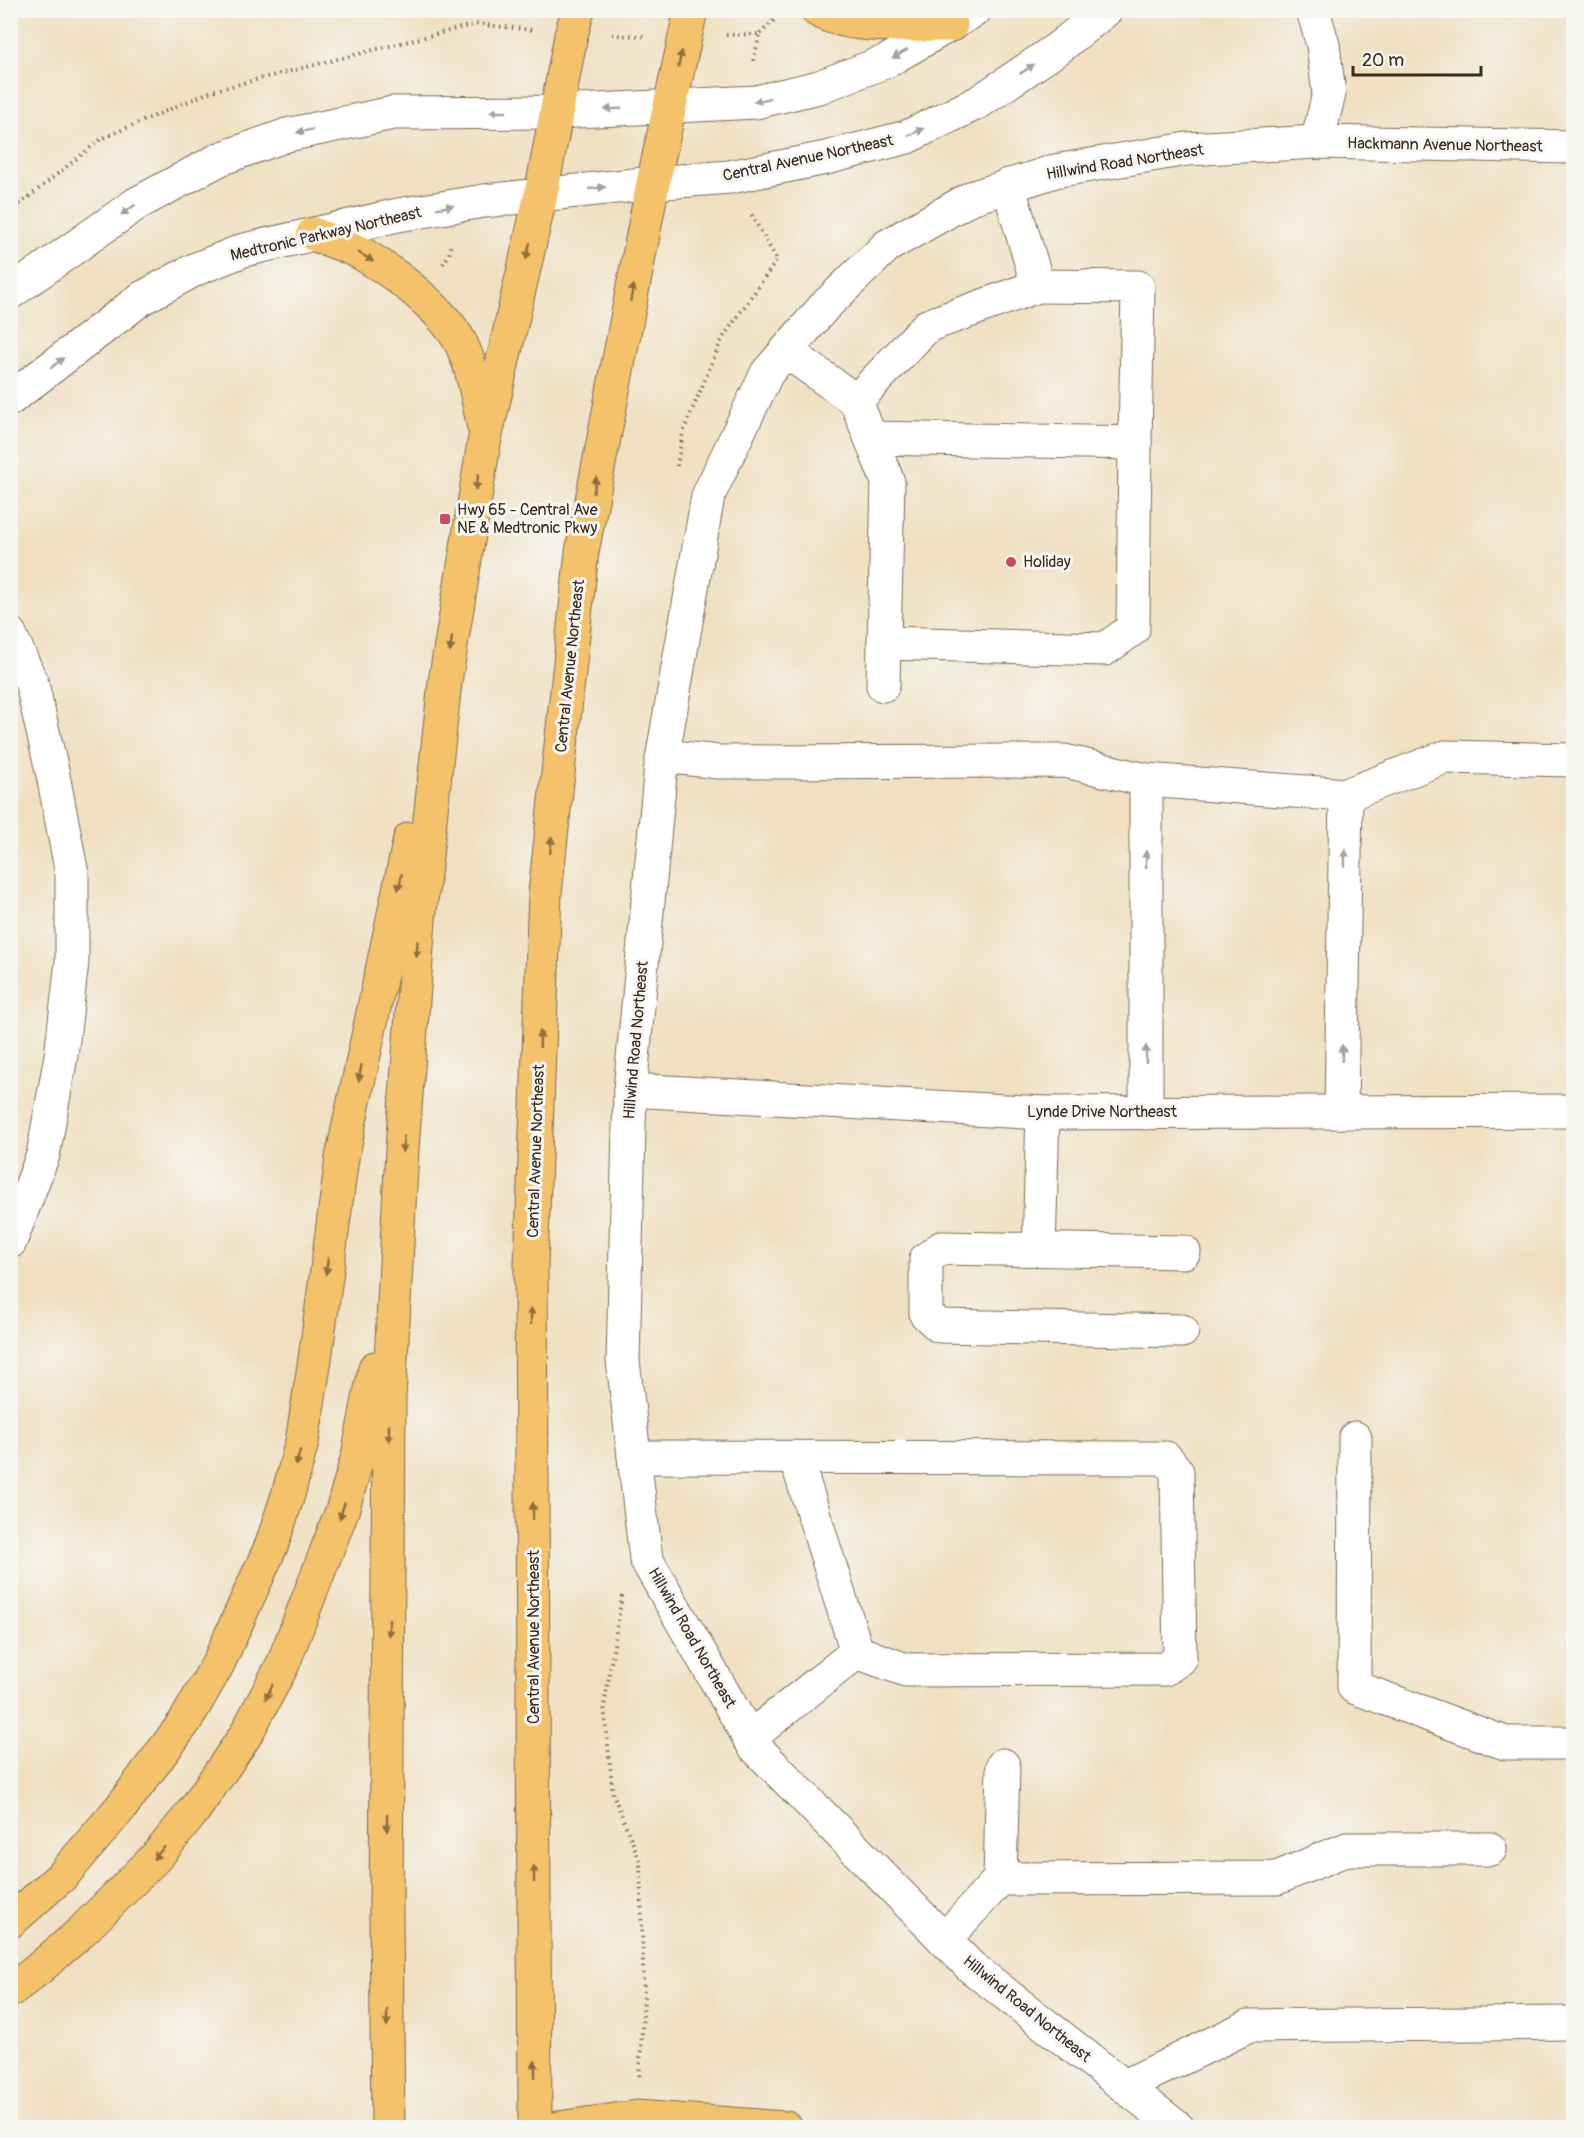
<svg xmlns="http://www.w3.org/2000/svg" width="1584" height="2138" viewBox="0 0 1584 2138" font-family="Pangolin,sans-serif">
  <rect width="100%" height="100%" fill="#f6f6f2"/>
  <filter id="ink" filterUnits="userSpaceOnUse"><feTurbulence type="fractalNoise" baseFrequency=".0167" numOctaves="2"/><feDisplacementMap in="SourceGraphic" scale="12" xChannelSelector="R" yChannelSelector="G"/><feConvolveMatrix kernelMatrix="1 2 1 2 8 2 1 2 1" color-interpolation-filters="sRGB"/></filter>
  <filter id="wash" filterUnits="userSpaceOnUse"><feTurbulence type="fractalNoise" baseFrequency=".008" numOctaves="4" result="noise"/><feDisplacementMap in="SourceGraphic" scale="24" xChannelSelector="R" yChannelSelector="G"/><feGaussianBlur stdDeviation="1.35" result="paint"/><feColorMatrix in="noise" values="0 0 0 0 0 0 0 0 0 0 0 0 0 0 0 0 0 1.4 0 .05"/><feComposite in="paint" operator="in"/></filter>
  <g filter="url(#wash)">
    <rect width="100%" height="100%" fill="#f0e0c1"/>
  </g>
  <g filter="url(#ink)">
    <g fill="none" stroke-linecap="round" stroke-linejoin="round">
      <defs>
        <g id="minor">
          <path d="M1313,10L1323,45L1329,94L1317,142"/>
          <path d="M1038,286L1138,287L1135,443"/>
          <path d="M10,293L136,204L220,159L287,135L393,113L557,112L756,102L819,87L887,61L975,10"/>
          <path d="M786,351L856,401"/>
          <path d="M10,399L142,298L196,269L244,250L398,215L484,201L653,183L730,177L826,158L907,137L979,102L1057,49L1106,10"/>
          <path d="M871,438L1135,443L1133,629L1105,649L884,643"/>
          <path d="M10,634L32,684L53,775L72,874V962L61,1056L43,1155L10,1242"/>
          <path d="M883,685L888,482L856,401L927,326L1038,286L1008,185"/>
          <path d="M663,756L719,762L1065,761L1146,780L1346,795L1445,757L1574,760"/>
          <path d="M1146,780V1113"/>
          <path d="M630,1090L1043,1113L1574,1111"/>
          <path d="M1341,1112L1346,795"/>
          <path d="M1039,1249L1043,1113"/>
          <path d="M1182,1331L939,1326L926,1314V1259L941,1248L1184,1252"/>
          <path d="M1355,1438L1354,1687L1505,1743H1574"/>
          <path d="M634,1457L1166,1458L1177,1472L1180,1659L1165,1669L906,1670L857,1652L749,1738"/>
          <path d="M796,1458L857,1652"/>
          <path d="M1000,1879L1277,1878L1347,1849H1490"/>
          <path d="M944,1940L1000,1879L1003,1765"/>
          <path d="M1125,2086L1249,2026L1574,2023"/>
          <path d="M1178,2128L971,1967L754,1746L646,1559L623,1361L630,1090L661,765L708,496L767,373L824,307L887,246L971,198L1055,171L1187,149L1317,142L1574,147"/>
        </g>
        <g id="highway">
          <path d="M817,10C847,30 915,24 951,25"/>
          <path d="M313,234C330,241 349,246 364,255C396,274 439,307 458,338C473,364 477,398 484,427"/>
          <path d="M10,1922L63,1875L122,1806L186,1720L218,1664L272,1544L288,1495L302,1442L315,1359L342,1158L410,839"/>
          <path d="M10,1991L36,1971L79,1934L157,1856L192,1813L245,1736L283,1664L342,1511L358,1456L375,1368"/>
          <path d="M388,2128L386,1914L389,1398L402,1149L419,920L445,682L484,443L541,194L571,35L578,10"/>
          <path d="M535,2128L531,1264L545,893L582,552L653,183L691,10"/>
          <path d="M558,2128L636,2117L786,2128"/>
        </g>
      </defs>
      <use href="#minor" stroke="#7a6a57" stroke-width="35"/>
      <use href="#highway" stroke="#7a6a57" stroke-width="35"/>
      <g stroke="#7a6a57" stroke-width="4" stroke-dasharray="1.5 4.5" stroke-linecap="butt">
        <path d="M760,34L779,15"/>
        <path d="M612,35L646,36"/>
        <path d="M726,35L760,34L753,62"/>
        <path d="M10,212L101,139L212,91L476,24L533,30"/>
        <path d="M443,264L449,255L451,244"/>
        <path d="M677,466L683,432L722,339L777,260L750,212"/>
        <path d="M622,1596L604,1706L613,1794L640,1861L644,1999L639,2079"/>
      </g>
      <use href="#minor" stroke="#fff" stroke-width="33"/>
      <use href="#highway" stroke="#f3c26a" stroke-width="33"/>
    </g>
    <defs><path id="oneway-solid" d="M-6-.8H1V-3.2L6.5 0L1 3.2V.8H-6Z" transform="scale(1.5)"/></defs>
    <g fill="#a79f9a">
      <use href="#oneway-solid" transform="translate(900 54) rotate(151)"/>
      <use href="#oneway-solid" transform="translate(1027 69) rotate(-34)"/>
      <use href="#oneway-solid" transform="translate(762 100) rotate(167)"/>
      <use href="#oneway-solid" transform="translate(613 109) rotate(177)"/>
      <use href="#oneway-solid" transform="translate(498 112) rotate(180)"/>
      <use href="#oneway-solid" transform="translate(305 131) rotate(168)"/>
      <use href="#oneway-solid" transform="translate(916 132) rotate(-25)"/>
      <use href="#oneway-solid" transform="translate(597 188) rotate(-6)"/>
      <use href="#oneway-solid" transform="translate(445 207) rotate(-9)"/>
      <use href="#oneway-solid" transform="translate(128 210) rotate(145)"/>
      <use href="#oneway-solid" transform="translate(57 363) rotate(-38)"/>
      <use href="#oneway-solid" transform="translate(1345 858) rotate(-89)"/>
      <use href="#oneway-solid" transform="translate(1146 859) rotate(-90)"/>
      <use href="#oneway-solid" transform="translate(1342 1053) rotate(-89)"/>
      <use href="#oneway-solid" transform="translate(1146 1054) rotate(-90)"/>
    </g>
    <g fill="#8e6e40">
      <use href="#oneway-solid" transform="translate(680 59) rotate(-78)"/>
      <use href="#oneway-solid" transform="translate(528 251) rotate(103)"/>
      <use href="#oneway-solid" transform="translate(366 257) rotate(31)"/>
      <use href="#oneway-solid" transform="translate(632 293) rotate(-79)"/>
      <use href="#oneway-solid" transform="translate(477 482) rotate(100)"/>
      <use href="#oneway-solid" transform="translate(595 485) rotate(-79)"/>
      <use href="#oneway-solid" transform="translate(451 644) rotate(98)"/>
      <use href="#oneway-solid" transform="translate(551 845) rotate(-84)"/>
      <use href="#oneway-solid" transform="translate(400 882) rotate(103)"/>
      <use href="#oneway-solid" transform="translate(417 949) rotate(94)"/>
      <use href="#oneway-solid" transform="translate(540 1039) rotate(-88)"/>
      <use href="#oneway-solid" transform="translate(360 1073) rotate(101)"/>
      <use href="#oneway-solid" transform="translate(403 1144) rotate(94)"/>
      <use href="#oneway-solid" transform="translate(327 1266) rotate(97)"/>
      <use href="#oneway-solid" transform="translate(531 1316) rotate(-90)"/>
      <use href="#oneway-solid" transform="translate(389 1433) rotate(90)"/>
      <use href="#oneway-solid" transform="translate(298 1458) rotate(104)"/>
      <use href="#oneway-solid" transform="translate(342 1511) rotate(108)"/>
      <use href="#oneway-solid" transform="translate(533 1511) rotate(-91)"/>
      <use href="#oneway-solid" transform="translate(389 1628) rotate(90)"/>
      <use href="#oneway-solid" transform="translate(269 1692) rotate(116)"/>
      <use href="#oneway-solid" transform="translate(387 1823) rotate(90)"/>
      <use href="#oneway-solid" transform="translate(159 1853) rotate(131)"/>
      <use href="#oneway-solid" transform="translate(534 1874) rotate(-90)"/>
      <use href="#oneway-solid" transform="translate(387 2018) rotate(90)"/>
      <use href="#oneway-solid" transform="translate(535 2069) rotate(-90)"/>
    </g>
  </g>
  <g fill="#d1495b" stroke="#f6f6f2" stroke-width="2">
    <rect x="439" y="513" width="12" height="12" rx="3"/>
    <circle cx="1011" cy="562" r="6"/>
  </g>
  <g text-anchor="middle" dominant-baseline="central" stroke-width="6" stroke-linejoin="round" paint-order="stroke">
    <g font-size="16" fill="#3b2a1e" stroke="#f6f6f2">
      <text transform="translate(1445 145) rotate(1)">Hackmann Avenue Northeast</text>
      <text transform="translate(808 158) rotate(-12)">Central Avenue Northeast</text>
      <text transform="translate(1125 162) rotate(-9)">Hillwind Road Northeast</text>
      <text transform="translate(326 234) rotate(-13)">Medtronic Parkway Northeast</text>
      <text transform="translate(570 666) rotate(-84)">Central Avenue Northeast</text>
      <text transform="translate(636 1040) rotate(-85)">Hillwind Road Northeast</text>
      <text x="1102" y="1112">Lynde Drive Northeast</text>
      <text transform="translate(536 1151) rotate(-88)">Central Avenue Northeast</text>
      <text transform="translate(534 1637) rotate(-90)">Central Avenue Northeast</text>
      <text transform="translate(692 1638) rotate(60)">Hillwind Road Northeast</text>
      <text transform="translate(1027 2009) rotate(39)">Hillwind Road Northeast</text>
    </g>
    <g font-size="16" fill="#3b2a1e" stroke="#f6f6f2" text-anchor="start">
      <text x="457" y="510">Hwy 65 - Central Ave<tspan x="457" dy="18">NE &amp; Medtronic Pkwy</tspan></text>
      <text x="1023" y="562">Holiday</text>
    </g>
  </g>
  <rect width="1584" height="2138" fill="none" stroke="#f6f6f2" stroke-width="36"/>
  <path d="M1353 66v9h128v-9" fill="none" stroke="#3b2a1e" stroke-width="3"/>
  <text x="1362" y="66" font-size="18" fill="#3b2a1e" stroke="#f6f6f2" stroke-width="4.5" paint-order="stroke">20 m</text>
</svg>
